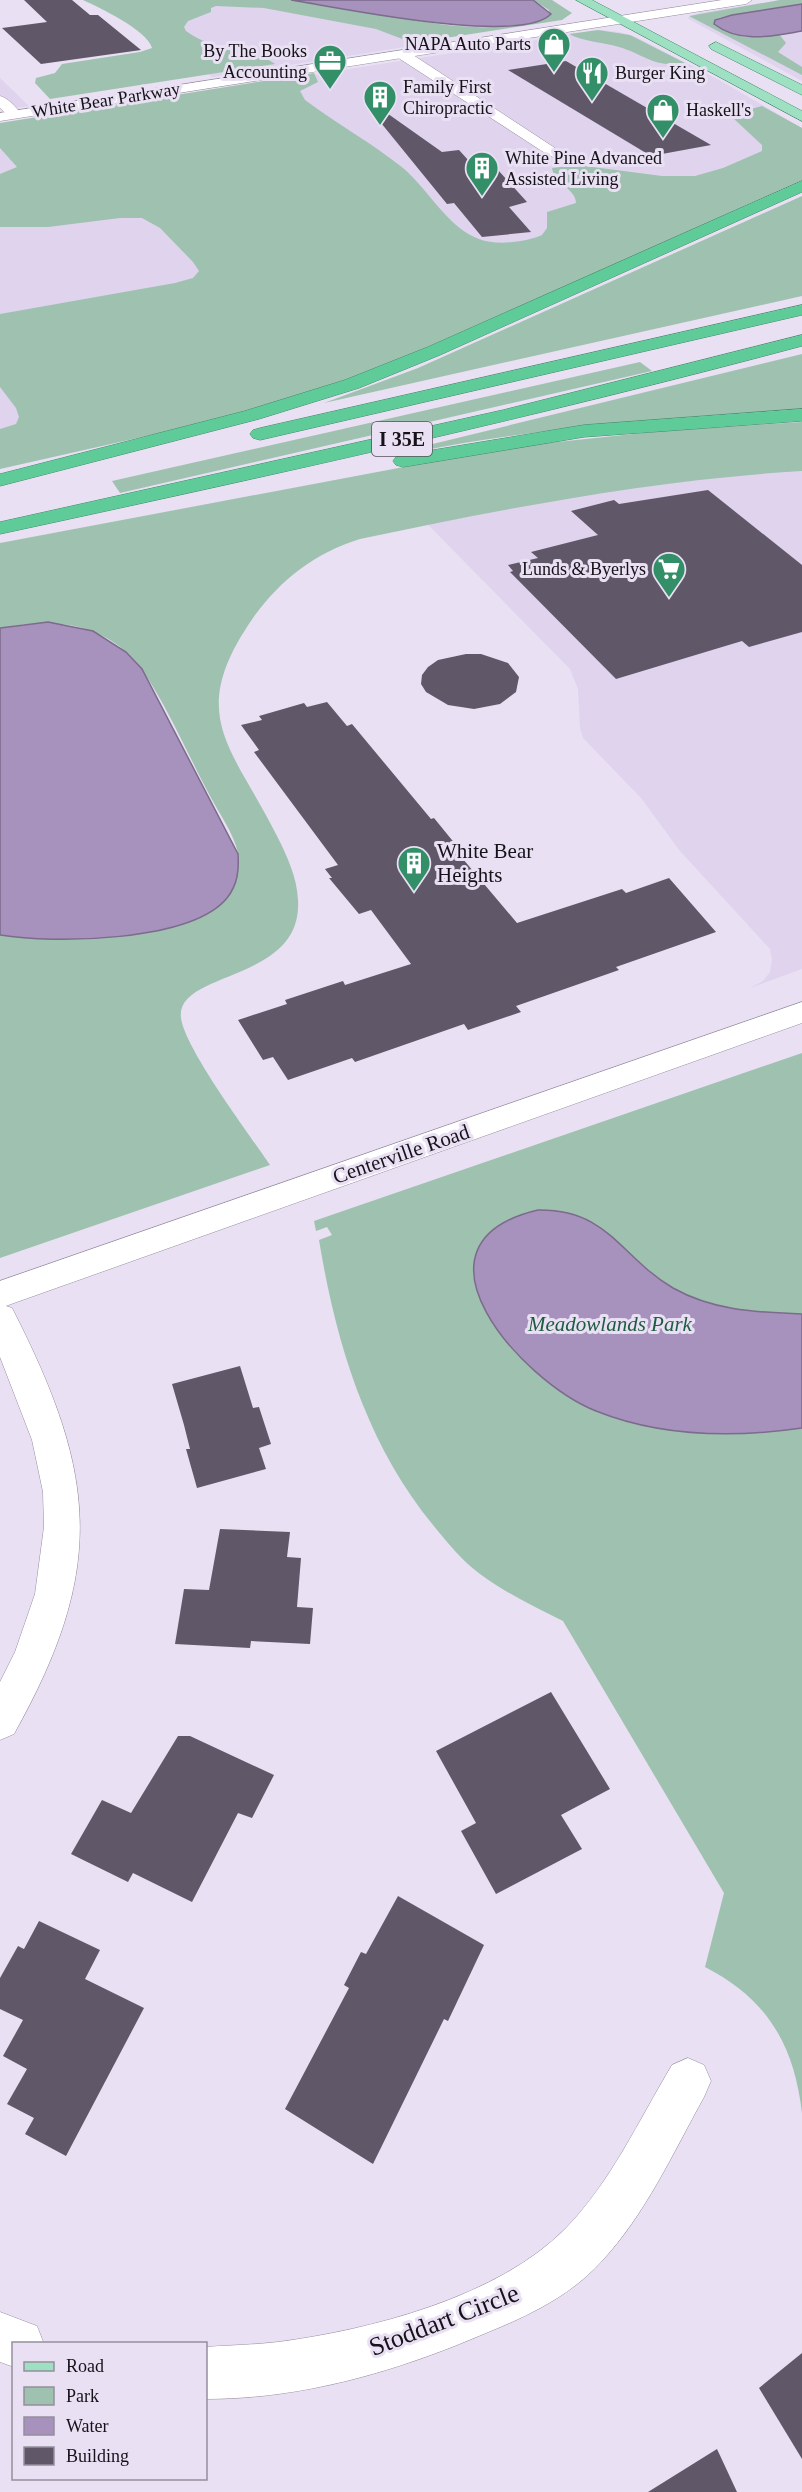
<svg xmlns="http://www.w3.org/2000/svg" width="802" height="2492" viewBox="0 0 802 2492" font-family="Georgia,serif">
  <rect width="100%" height="100%" fill="#e9e0f3"/>
  <g fill="#dfd3ed">
    <path d="M113,0H347L385,4L444,41L212,77Z"/>
    <path d="M780,0H802V81L687,18L699,13Z"/>
    <path d="M601,30L619,32L636,37L719,80L802,128V161L0,458V123Z"/>
    <path d="M0,78L29,106L0,110Z"/>
    <path d="M802,431V969L750,988L763,981L770,972L772,960L770,949L680,851L641,798L583,738L580,728L578,689L570,669L382,478Z"/>
  </g>
  <g fill="#9ec2af">
    <path d="M83,0C151,0 221,0 289,0C375,4 463,46 548,17L549,10L533,0H552L572,13L562,20L413,43L376,29L264,8L216,6L211,8V12L188,21L184,27L186,31C213,52 249,45 275,64L50,99L35,83L36,78L55,73L62,64L140,52L152,48C147,30 100,8 83,0Z"/>
    <path d="M780,0H802V4L727,16L718,18L717,26L745,37L779,34L786,43L778,52L802,67V75L689,16Z"/>
    <path d="M598,30L630,35L685,63C653,68 646,55 619,47C602,42 585,42 569,34Z"/>
    <path d="M314,73L318,82L300,91L305,100C337,124 372,143 403,168C429,190 447,227 479,239C497,246 526,242 542,235L547,228V212L576,203C576,189 554,183 552,168L577,165L662,176H695L723,168L762,151V145L733,118L740,112L762,106L802,128V180L460,334L355,377L267,406L191,426L0,469V429L16,424L19,417L16,408L0,387V314L175,283L193,278L199,271L193,262L160,228L142,218H120L48,227H0V174L17,167L0,148V123Z"/>
    <path d="M802,196V296L324,403L418,368Z"/>
    <path d="M802,354V409C672,417 543,427 415,452L412,449Z"/>
    <path d="M640,362L652,371L120,493L112,481Z"/>
    <path d="M802,422V471C652,480 507,508 360,539C315,553 280,580 253,618C185,716 232,746 277,836C287,856 297,877 298,900C303,983 175,970 181,1018C185,1049 250,1135 270,1165L0,1258V935C51,944 212,942 235,885C237,878 239,861 238,853C234,834 219,813 210,796C188,755 169,710 143,671C135,659 123,648 110,640C76,619 38,621 0,628V543L425,463L538,444L662,431Z"/>
    <path d="M802,1053V2113C794,2044 767,1999 705,1967L724,1893L563,1621C534,1607 506,1593 480,1574C462,1561 447,1542 433,1525C366,1443 336,1343 319,1240L332,1235L327,1227L316,1231L314,1221Z"/>
  </g>
  <g fill="#a791bd" stroke="#7c6b8c" stroke-width="1.5">
    <path d="M291,0H533L551,14C520,46 337,7 291,0Z"/>
    <path d="M802,4V31C772,36 740,44 714,24L715,20L732,15Z"/>
    <path d="M48,622L93,631L126,652L142,669L238,854C239,870 238,884 227,898C191,942 53,944 0,935V628Z"/>
    <path d="M538,1210C609,1209 620,1257 673,1288C714,1311 756,1312 802,1314V1428C733,1438 661,1437 596,1411C521,1381 397,1243 538,1210Z"/>
  </g>
  <g fill="#605869">
    <path d="M24,0H72L90,15H98L141,50L41,64L2,28L47,22Z"/>
    <path d="M566,61L711,145L651,156L508,70Z"/>
    <path d="M384,111L442,152L459,150L479,172L498,170L527,202L509,207L531,232L482,237L454,203L447,204L377,118Z"/>
    <path d="M708,490L802,565V632L749,647L742,641L616,679L510,572L513,571L508,565L538,558L531,552L598,535L571,511L614,500L619,504Z"/>
    <path d="M466,654H481L508,663L519,677L516,692L500,704L474,709L448,705L426,692L421,684L422,675L428,667L438,660Z"/>
    <path d="M327,702L347,726L352,724L431,819L434,818L456,845L452,846L517,923L622,889L626,893L669,878L716,932L616,967L619,970L516,1006L521,1012L468,1030L464,1024L355,1062L352,1058L288,1080L273,1057L263,1060L238,1020L287,1004L285,1000L343,981L345,985L411,964L371,910L359,914L329,878H332L325,869L338,865L254,752L259,750L241,725L262,720L259,716L304,703L307,707Z"/>
    <path d="M240,1366L253,1408L259,1407L271,1444L259,1448L266,1469L197,1488L186,1449H190L184,1425L172,1384Z"/>
    <path d="M220,1529L290,1532L287,1557L301,1558L297,1607L313,1608L310,1644L251,1641L250,1648L175,1644L184,1589L209,1590Z"/>
    <path d="M551,1692L610,1789L561,1815L582,1849L496,1894L461,1831L476,1823L436,1751Z"/>
    <path d="M178,1736H190L274,1775L252,1818L238,1813L192,1902L133,1873L128,1882L71,1854L102,1800L131,1813Z"/>
    <path d="M398,1896L484,1945L448,2021L444,2019L373,2164L285,2109L349,1988L344,1985L361,1952L366,1954Z"/>
    <path d="M39,1921L100,1950L85,1979L144,2008L66,2156L25,2134L34,2118L7,2104L27,2069L3,2056L23,2020L0,2009V1978L18,1946L24,1949Z"/>
    <path d="M802,2353V2459L759,2388Z"/>
    <path d="M717,2449L737,2492H648Z"/>
  </g>
  <g fill="none" stroke-linecap="round" stroke-linejoin="round">
    <defs>
      <g id="street">
        <path d="M402,50L407,51L561,152L553,157L548,155L397,57L395,54Z"/>
        <path d="M0,96C8,98 16,107 21,114L19,117H9L0,108Z"/>
        <path d="M0,1304L12,1308C97,1474 107,1568 14,1734L0,1740V1682L15,1652L35,1594L44,1527L43,1492L32,1440L0,1357Z"/>
        <path d="M688,2058L704,2065L711,2081L704,2097C673,2153 645,2215 601,2262C570,2296 528,2316 486,2333C398,2371 303,2399 206,2399V2347C230,2345 254,2345 278,2342C370,2330 499,2297 566,2228C611,2182 639,2120 672,2065Z"/>
        <path d="M0,2312L37,2326L44,2344H14V2367L0,2362Z"/>
      </g>
      <g id="secondary">
        <path d="M722,0H752L746,4L0,121V113Z"/>
        <path d="M802,1002V1023L0,1308V1281Z"/>
      </g>
      <g id="primary">
        <path d="M576,0H592L802,111V121Z"/>
        <path d="M716,42L802,85V95L711,49L709,46Z"/>
      </g>
      <g id="highway">
        <path d="M802,181V192L440,355L359,388L259,419L0,486V474L245,411L345,380L428,347Z"/>
        <path d="M802,305V315L260,440L253,438L250,434L253,430L260,428Z"/>
        <path d="M802,335V346C537,417 269,476 0,534V522L503,410Z"/>
        <path d="M802,409V421L584,437L403,467L396,465L393,461L396,457L403,455L584,425Z"/>
      </g>
    </defs>
    <use href="#street" stroke="#978ea1" stroke-width="1"/>
    <use href="#secondary" stroke="#978ea1" stroke-width="1"/>
    <use href="#primary" stroke="#458a6c" stroke-width="1"/>
    <use href="#highway" stroke="#458a6c" stroke-width="1"/>
    <use href="#street" fill="#fff" fill-rule="evenodd"/>
    <use href="#secondary" fill="#fff" fill-rule="evenodd"/>
    <use href="#primary" fill="#9ee0c2" fill-rule="evenodd"/>
    <use href="#highway" fill="#5ecb99" fill-rule="evenodd"/>
  </g>
  <defs>
    <symbol id="shop-pin" viewBox="-11 -11 22 30"><path d="M0 17L-7.5 6A9.5 9.5 0 1 1 7.5 6Z" fill="#328f67" stroke="#e9e0f3"/><path d="M-5-2.5h2.3a2.7 3.5 0 0 1 5.4 0H5L5.5 6h-11ZM-1.5-2.5h3a1.5 2.3 0 0 0-3 0Z" fill="#fff"/></symbol>
    <symbol id="office-pin" viewBox="-11 -11 22 30"><path d="M0 17L-7.5 6A9.5 9.5 0 1 1 7.5 6Z" fill="#328f67" stroke="#e9e0f3"/><path d="M-6-3h4V-5.5h4V-3h4V5H-6ZM-1-4.5V-3h2v-1.5ZM-6 0V1H6V0Z" fill="#fff"/></symbol>
    <symbol id="restaurant-pin" viewBox="-11 -11 22 30"><path d="M0 17L-7.5 6A9.5 9.5 0 1 1 7.5 6Z" fill="#328f67" stroke="#e9e0f3"/><path d="M-5-6h1v4h1v-4h1v4h1v-4h1v5L-1.5 .5V6h-2V.5L-5-1ZM5-6V6H3V1.5H1.5Q1.5-4 5-6Z" fill="#fff"/></symbol>
    <symbol id="building-pin" viewBox="-11 -11 22 30"><path d="M0 17L-7.5 6A9.5 9.5 0 1 1 7.5 6Z" fill="#328f67" stroke="#e9e0f3"/><path d="M-4-6H4V6H1V3H-1V6H-4ZM-2.5-4.3h1.7v1.8h-1.7ZM.8-4.3h1.7v1.8H.8ZM-2.5-1h1.7V.8h-1.7ZM.8-1h1.7V.8H.8Z" fill="#fff"/></symbol>
    <symbol id="supermarket-pin" viewBox="-11 -11 22 30"><path d="M0 17L-7.5 6A9.5 9.5 0 1 1 7.5 6Z" fill="#328f67" stroke="#e9e0f3"/><path d="M-6-5.5h2.5l.6 2H6L4.5 2H-2.5L-4.4-4H-6ZM-1.5 3.2a1.3 1.3 0 1 0 .1 0ZM3 3.2a1.3 1.3 0 1 0 .1 0Z" fill="#fff"/></symbol>
  </defs>
  <g fill-rule="evenodd">
    <use href="#shop-pin" x="535" y="25" width="38" height="52"/>
    <use href="#office-pin" x="311" y="42" width="38" height="52"/>
    <use href="#restaurant-pin" x="573" y="54" width="38" height="52"/>
    <use href="#building-pin" x="361" y="78" width="38" height="52"/>
    <use href="#shop-pin" x="644" y="91" width="38" height="52"/>
    <use href="#building-pin" x="463" y="149" width="38" height="52"/>
    <use href="#supermarket-pin" x="650" y="550" width="38" height="52"/>
    <use href="#building-pin" x="395" y="844" width="38" height="52"/>
  </g>
  <g text-anchor="middle" dominant-baseline="central" stroke-width="6" stroke-linejoin="round" paint-order="stroke">
    <g font-size="18" fill="#161219" stroke="#e9e0f3" text-anchor="start">
      <text x="531" y="44" text-anchor="end">NAPA Auto Parts</text>
      <text x="307" y="51" text-anchor="end">By The Books<tspan x="307" dy="21">Accounting</tspan></text>
      <text x="615" y="73">Burger King</text>
      <text x="403" y="87">Family First<tspan x="403" dy="21">Chiropractic</tspan></text>
      <text x="686" y="110">Haskell's</text>
      <text x="505" y="158">White Pine Advanced<tspan x="505" dy="21">Assisted Living</tspan></text>
      <text x="646" y="569" text-anchor="end">Lunds &amp; Byerlys</text>
    </g>
    <g font-size="18" fill="#161219" stroke="#e9e0f3">
      <text transform="translate(106 100) rotate(-9)">White Bear Parkway</text>
    </g>
    <rect fill="#e9e0f3" stroke="#55505a" stroke-width="1.5" x="372" y="422" width="60" height="34" rx="4.5"/>
    <g font-size="20" font-weight="bold" fill="#161219">
      <text x="402" y="439">I 35E</text>
    </g>
    <g font-size="21" fill="#161219" stroke="#e9e0f3" text-anchor="start">
      <text x="437" y="851">White Bear<tspan x="437" dy="24">Heights</tspan></text>
    </g>
    <g font-size="21" fill="#161219" stroke="#e9e0f3">
      <text transform="translate(401 1154) rotate(-19)">Centerville Road</text>
    </g>
    <g font-size="21" font-style="italic" fill="#1e5c41" stroke="#e9e0f3">
      <text x="610" y="1324">Meadowlands Park</text>
    </g>
    <g font-size="26" fill="#161219" stroke="#e9e0f3">
      <text transform="translate(444 2320) rotate(-21)">Stoddart Circle</text>
    </g>
  </g>
  <rect x="12" y="2342" width="195" height="138" fill="#e9e0f3" stroke="#958e9c" stroke-width="1.5"/>
  <rect x="24" y="2362" width="30" height="9" fill="#9ee0c2" stroke="#958e9c" stroke-width="1.5"/>
  <text x="66" y="2372" font-size="18" fill="#161219">Road</text>
  <rect x="24" y="2387" width="30" height="18" fill="#9ec2af" stroke="#958e9c" stroke-width="1.5"/>
  <text x="66" y="2402" font-size="18" fill="#161219">Park</text>
  <rect x="24" y="2417" width="30" height="18" fill="#a791bd" stroke="#958e9c" stroke-width="1.5"/>
  <text x="66" y="2432" font-size="18" fill="#161219">Water</text>
  <rect x="24" y="2447" width="30" height="18" fill="#605869" stroke="#958e9c" stroke-width="1.5"/>
  <text x="66" y="2462" font-size="18" fill="#161219">Building</text>
</svg>
